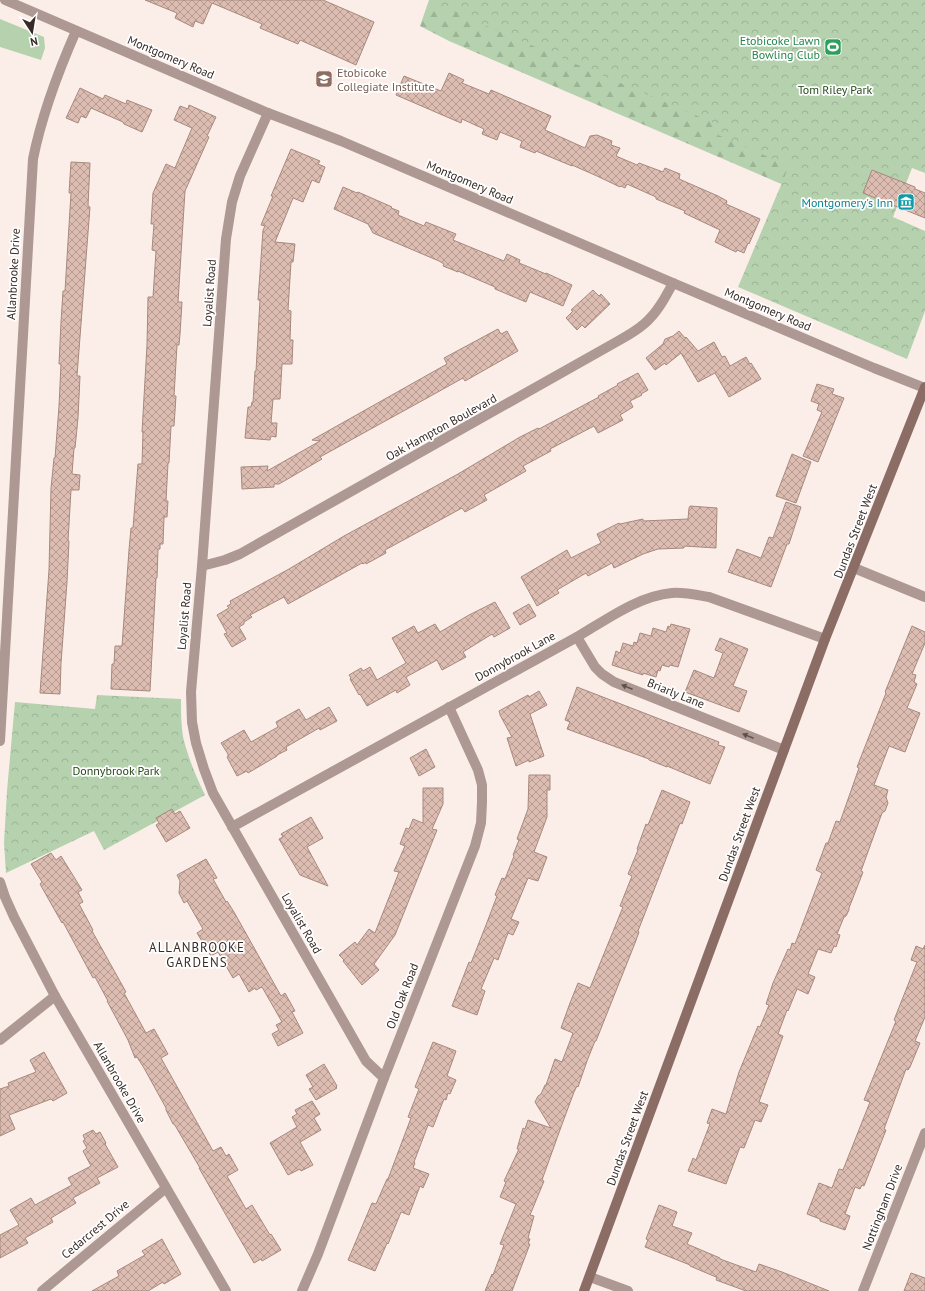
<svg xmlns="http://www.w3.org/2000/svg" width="925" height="1291" viewBox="0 0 925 1291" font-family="'PT Sans',sans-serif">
  <defs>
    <pattern id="forest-firs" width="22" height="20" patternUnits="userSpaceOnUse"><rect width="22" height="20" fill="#b5d1ad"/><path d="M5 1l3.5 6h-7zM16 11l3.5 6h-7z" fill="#9cb495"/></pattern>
    <pattern id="park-crowns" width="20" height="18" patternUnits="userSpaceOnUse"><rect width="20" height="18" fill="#b5d1ad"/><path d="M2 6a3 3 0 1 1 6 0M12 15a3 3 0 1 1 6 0" fill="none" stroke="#9cb495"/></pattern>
    <pattern id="building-cross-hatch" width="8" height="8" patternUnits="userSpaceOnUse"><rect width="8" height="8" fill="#ddbdb1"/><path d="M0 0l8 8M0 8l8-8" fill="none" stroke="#b49a90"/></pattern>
  </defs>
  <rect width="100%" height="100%" fill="#fbeee9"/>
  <path fill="#b5d1ad" d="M0,19L44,37L45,48L41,60L0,47Z"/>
  <path fill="url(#forest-firs)" d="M429,0H684L925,113L800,192L449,41L420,26Z"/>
  <g fill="url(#park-crowns)">
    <path d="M439,0H925V173L912,168L893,217L925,231V311L907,359L738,287L789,166L718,135L721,126L437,5Z"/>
    <path d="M97,695L181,699C181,712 181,724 183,737C188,757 196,777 205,795L104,850L94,831L6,873L4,843L7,791L15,702L95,709Z"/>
  </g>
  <g fill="url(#building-cross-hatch)" stroke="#a7897e">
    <path d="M145,0H323L374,22L356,65L300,40L298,44L260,28L262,24L212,3L203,24L195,21L193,27L175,18L177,13Z"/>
    <path d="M449,73L464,80L462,83L489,94L491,90L551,116L545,130L585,148L590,136L597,135L612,141L611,145L620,148L616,156L637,165L639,163L663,172L665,168L680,174L679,179L718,196L727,201L726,204L760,219L749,244L748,243L744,253L737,250L736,252L715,242L720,230L684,213L685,211L656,199V197L627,184L625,188L621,186L620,187L597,176L572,165V166L536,151L535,153L520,147L522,141L500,132L497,140L482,134L484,129L462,119L461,123L396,95L404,76L441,91Z"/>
    <path d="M80,88L103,99L105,95L126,104L127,100L152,110L142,132L124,124L123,122L91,108L86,118L81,116L78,123L66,118Z"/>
    <path d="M189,105L216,117L207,136L209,137L185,191L178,302H182L180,334L179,345H177L174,396H176L174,426H171L169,463H168L166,501H168L167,517H164L163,544H160V549H158L157,578H156L150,691L111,689L112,664H114L115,646H122L129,550L131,528H133L138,464H142L143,432H142L147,345L148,297H153L156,251L152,250L154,224H151L153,193L166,164L175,168L192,128L174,120L180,106L188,109Z"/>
    <path d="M291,149L320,161L318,164L325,167L319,183L312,180L303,202L293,198L275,242L295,244L293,262H291L288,310L291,311L290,340H293L292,364H282L280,399H273L271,423H277L276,437L271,436L270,440L245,438L248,407H251L252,402H253L255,371H256L260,300H258L260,273L263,230L265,226L261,225L273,196H271Z"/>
    <path d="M71,162L90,163L88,206L90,207L77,376H80L78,418L75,448H74L72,474L80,475L79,490H71L68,541H69L67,582L61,663L60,694L40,693L49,570L51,488L54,458H55L59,406L61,364H59L61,322L63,291H65L71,193H69Z"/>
    <path d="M872,170L915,187V189L925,193V218L863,193Z"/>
    <path d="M343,187L357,193L358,192L392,207L391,208L399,211L398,215L424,226L426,222L456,234L453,240L504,261L507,254L520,260L519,263L546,274V273L572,285L563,306L530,292L526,302L495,289V287L458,271V272L443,266L444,264L439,261L373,233L368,224L334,209Z"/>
    <path d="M593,290L599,296L601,294L610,304L585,328L582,325L577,330L566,318L573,311L571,310Z"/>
    <path d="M498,329L501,334L507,331L518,351L465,381L463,378L427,398L320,457L322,459L279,484H274V487L242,489L241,467L268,466L267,471L320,441L312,440L447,364L444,358Z"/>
    <path d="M679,331L685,338L686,337L698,351L714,342L722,357L725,356L730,366L746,357L750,364L751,363L761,379L729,397L715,373L698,382L681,353L666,365L665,363L655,370L646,358L663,344L665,339L673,336Z"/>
    <path d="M638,373L648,390L641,394L642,395L630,401L633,407L620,415L623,420L598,433L594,426L550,449L551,451L523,466L526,471L484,495L487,500L465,512L462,508L385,550L386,553L366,564V562L363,564L362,563L288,604L284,597L250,615L252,617L244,622V624L239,627L246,639L232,647L224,634L227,633L217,615L229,608L227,606L231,604L230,601L289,569L344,536L458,474L520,437L538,428L539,429L599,397L598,396L618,385L617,384Z"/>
    <path d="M817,384L834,389L832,394L844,398L818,462L803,456L822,412L817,410L819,404L811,401Z"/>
    <path d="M792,454L811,462L796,503L776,496Z"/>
    <path d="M786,502L801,507L789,544H787L771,587L728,572L737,549L761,558L769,537L773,538Z"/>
    <path d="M690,506L717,508L716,548L684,546V548L658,549L643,554L614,568L612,563L588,576L586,573L557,590L559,593L537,606L521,577L567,550L571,558L601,543L597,534L619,523L620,524L643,519V521L688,519L689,508Z"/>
    <path d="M495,602L510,628L494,637L492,634L463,652L466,657L442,670L437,660L406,677L410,685L397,693L396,690L367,706L360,694L359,695L350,679L351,678L349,675L361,668L363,671L370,667L377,680L406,663L392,638L414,626L418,633L435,624L440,632L469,615Z"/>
    <path d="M529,604L536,616L520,625L513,613Z"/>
    <path d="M671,624L690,629L678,667L670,665L669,667L662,665L660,671L658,670L656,677L643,673V675L612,665L616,651L620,653L623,643L633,646L634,642L637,643L640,633L651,636L653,628L666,632L668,626L670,627Z"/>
    <path d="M912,626L925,632V643L912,674L916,675L914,682L917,684L907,708L920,713L905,752L889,746L874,785L888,790L886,797L888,803L885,811L882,813L861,871L863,872L849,908V910L846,916L844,917L837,934L840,935L836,947L834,946L831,953L818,949L808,974L815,977L808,994L797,989L788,1011L787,1010L778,1034L783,1036L759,1102L768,1105L761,1122L755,1120L744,1148L740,1147L726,1184L688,1171L693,1158L696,1160L710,1124L707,1123L712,1109L726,1114L739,1072L758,1026L760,1027L769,1005L766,1004L773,983L788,949L790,950L792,943L795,944L822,873L816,870L826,843H828L836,821L840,822L859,768L857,767L886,693L885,692Z"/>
    <path d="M720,638L748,649L733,686L747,691L739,712L685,692L694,670L714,678L723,653L715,650Z"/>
    <path d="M577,687L719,742L718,745L725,747L710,784L667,766V767L649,760V759L567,729L570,722L565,720Z"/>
    <path d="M539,691L547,705L530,714L544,756L529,762V760L516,766L507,738L512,737L500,715V714L499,711L528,695L529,697Z"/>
    <path d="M329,707L337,721L320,730L319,728L286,747L287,750L277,755V756L248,773L247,771L237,776L227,757H228V754L221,743L244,730L251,742L278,727L276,722L299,709L306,720Z"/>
    <path d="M426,749L435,767L419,776L410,758Z"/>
    <path d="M529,775H550V790H547V817L534,852L547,857L538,881L528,878L511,919L519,922L513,935L508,933L498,960L494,958L481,989L485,991L477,1015L452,1006L469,962L471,963L486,925L497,896L495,895L502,878L505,879L514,856L513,855L519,840L517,839L528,809Z"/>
    <path d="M423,788H443V804L432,829L437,830L395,935L374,964L379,970L362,985L343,961L344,960L339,955L355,942L357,945L369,929L375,933L399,872L394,871L405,846L400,844L406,828L409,829L413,819L423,823Z"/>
    <path d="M662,790L690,802L682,824L680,823L638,931L639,932L635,943L596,1041H595L587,1061L578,1087L577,1086L574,1092L561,1127L542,1180L544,1181L530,1215L534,1216L528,1238L530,1239L528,1244H530L512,1291H485L492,1274L493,1275L504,1245L500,1244L516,1204L500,1197L506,1182L504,1181L519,1149H517L523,1128L525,1129L528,1120L551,1128L535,1102L538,1096L541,1094L545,1085H546L555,1059L562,1062L573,1033L561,1028L570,1003L578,983L590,988L623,907L620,906L632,876L628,874L638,850L637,849L646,824L648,825Z"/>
    <path d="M172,809L175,814L180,811L190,828L166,842L156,825L159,823L156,818Z"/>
    <path d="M311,817L323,838L307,847L328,886L300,875L279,839L283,837L281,834Z"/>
    <path d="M51,853L56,860L61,856L82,890L78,892L83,902L79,904L93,930L92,931L126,992L124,993L146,1033L154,1029L168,1054L161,1058L213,1151L221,1147L226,1156L229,1154L238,1170L227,1176L246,1209L252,1205L270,1235L271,1234L281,1250L262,1261L261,1259L254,1263L234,1229L199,1168H200L176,1127L174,1124H173L166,1110V1108L144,1068L137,1057L135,1058L128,1040L107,1001H108L95,977L93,978L63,922L62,923L40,884L42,882L31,864Z"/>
    <path d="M206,859L217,878L213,879L226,902L227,901L234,912L281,996L285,993L295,1011L292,1012L303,1033L278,1046L272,1034L279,1030L276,1025L282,1022L262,987L256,990L255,988L249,992L239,974L233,978L218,952L211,956L197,933L203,929L187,901L184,903L179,893L180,881L177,875Z"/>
    <path d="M925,945V1017L915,1041L920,1043L910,1067L908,1070L906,1069L884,1129L886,1130L864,1186L862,1185L860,1189L855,1187L845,1214L850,1216L845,1230L820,1221V1219L807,1214L819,1183L832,1188L839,1169L843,1170L870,1102L864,1100L896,1021L894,1020L917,962L911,960L916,946L923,949Z"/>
    <path d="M433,1042L456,1051L447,1076L456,1080L450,1094L448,1093L446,1100L444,1099L433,1127L428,1125L414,1162L415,1163L413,1168L429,1174L423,1188L420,1186L409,1215L401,1212L388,1244L387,1243L375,1271L348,1260L372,1203L376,1204L387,1179H388L411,1118L408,1117L419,1089L415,1087Z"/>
    <path d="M44,1052L67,1093L53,1101L51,1099L9,1115L15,1129L0,1136V1089L9,1086L8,1083L36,1072L30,1060Z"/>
    <path d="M324,1064L337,1086L336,1087L337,1088L316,1100L309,1089L313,1087L306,1075Z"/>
    <path d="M312,1101L320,1114L314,1118L321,1130L300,1142L313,1165L301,1171L300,1169L288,1175L270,1143L297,1127L292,1117L297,1114L295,1110Z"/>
    <path d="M93,1130L96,1134L100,1132L106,1143L105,1144L118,1167L97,1178L100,1183L73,1198L76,1203L51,1218L53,1222L25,1238L28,1243L0,1258V1235L19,1225L10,1210L31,1198L35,1205L72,1185L68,1178L91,1166L83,1151L87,1148L83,1141L85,1140L83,1135Z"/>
    <path d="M659,1205L677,1212L672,1226L692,1233L687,1244L720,1258V1259L756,1272L759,1264L782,1272L829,1291H746L716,1280L717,1278L716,1277L690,1266V1265L645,1247L648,1240L646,1239Z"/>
    <path d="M162,1239L181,1274L164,1284L163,1282L148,1291H92L119,1276L117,1271L145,1255L142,1251Z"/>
    <path d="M911,1273L925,1278V1291H904Z"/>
  </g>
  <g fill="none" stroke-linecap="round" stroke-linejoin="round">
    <g stroke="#ad9893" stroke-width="10">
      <path d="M5,0L268,113L341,141L673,283L874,368L925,388"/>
      <path d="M268,113L240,176L232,202L226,239L202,566L191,692L192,722L196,743L204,769L213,793L366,1061L384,1078"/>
      <path d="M202,566L225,560L240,554L618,341C627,336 636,331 644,324C657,313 665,298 673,283"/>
      <path d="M854,568L925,597"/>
      <path d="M577,637L595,667L602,674L614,682L784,750"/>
      <path d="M0,741L33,159C42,114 58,72 76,31"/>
      <path d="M232,827L577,637C606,620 638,596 672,593C684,592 697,595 709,597L825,639"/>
      <path d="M0,882L5,897L14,917L55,996L226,1291"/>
      <path d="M0,1040L55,996"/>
      <path d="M590,1277L628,1291"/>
      <path d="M42,1291L166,1188"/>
      <path d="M302,1291L318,1254L384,1078L475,846L481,823L482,802V785L478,770L449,707"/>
      <path d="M863,1291L925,1133"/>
    </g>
    <path stroke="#8c6d66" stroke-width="10" d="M584,1291L825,639L925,387"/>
  </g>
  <defs><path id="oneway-solid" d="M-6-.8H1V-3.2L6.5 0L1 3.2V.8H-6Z"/></defs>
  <g fill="#60504c">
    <use href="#oneway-solid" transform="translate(627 687) rotate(-158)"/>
    <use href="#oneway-solid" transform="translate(748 736) rotate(-158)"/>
  </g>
  <defs>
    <symbol id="stadium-square" viewBox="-11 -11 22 22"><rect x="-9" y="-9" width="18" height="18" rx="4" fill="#2e9e5b" stroke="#fff"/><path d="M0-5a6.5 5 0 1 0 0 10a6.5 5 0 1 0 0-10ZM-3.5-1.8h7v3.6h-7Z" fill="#fff"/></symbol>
    <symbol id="school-square" viewBox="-11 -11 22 22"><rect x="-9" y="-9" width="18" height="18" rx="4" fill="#8d6e63" stroke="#fff"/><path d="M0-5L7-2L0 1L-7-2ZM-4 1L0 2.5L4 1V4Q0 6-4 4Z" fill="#fff"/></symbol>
    <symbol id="museum-square" viewBox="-11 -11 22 22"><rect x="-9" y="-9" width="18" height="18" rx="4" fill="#0f9aa8" stroke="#fff"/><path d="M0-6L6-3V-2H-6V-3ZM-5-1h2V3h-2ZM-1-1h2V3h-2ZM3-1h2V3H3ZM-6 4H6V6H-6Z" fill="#fff"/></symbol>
  </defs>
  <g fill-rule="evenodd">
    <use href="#stadium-square" x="823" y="37" width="20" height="20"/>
    <use href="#school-square" x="314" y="69" width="20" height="20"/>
    <use href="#museum-square" x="896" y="192" width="20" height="20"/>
  </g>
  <g text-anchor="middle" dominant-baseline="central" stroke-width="3.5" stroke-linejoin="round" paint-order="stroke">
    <g font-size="12" fill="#27864d" stroke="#fff" text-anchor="end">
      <text x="820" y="40">Etobicoke Lawn<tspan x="820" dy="14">Bowling Club</tspan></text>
    </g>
    <g font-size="12" fill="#372a26" stroke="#fff">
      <text transform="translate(171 57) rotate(23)">Montgomery Road</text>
      <text transform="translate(470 182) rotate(23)">Montgomery Road</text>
      <text transform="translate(13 274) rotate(-87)">Allanbrooke Drive</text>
      <text transform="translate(209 293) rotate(-86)">Loyalist Road</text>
      <text transform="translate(768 309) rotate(23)">Montgomery Road</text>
      <text transform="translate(441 427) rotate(-29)">Oak Hampton Boulevard</text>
      <text transform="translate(855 531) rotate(-69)">Dundas Street West</text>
      <text transform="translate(184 616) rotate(-85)">Loyalist Road</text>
      <text transform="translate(515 656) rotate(-29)">Donnybrook Lane</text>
      <text transform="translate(676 693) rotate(22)">Briarly Lane</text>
      <text transform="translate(739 834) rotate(-70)">Dundas Street West</text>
      <text transform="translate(302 923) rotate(60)">Loyalist Road</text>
      <text transform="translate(402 996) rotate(-69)">Old Oak Road</text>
      <text transform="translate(120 1082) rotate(60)">Allanbrooke Drive</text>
      <text transform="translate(627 1138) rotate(-70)">Dundas Street West</text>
      <text transform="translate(882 1207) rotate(-69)">Nottingham Drive</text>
      <text transform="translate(95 1229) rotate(-40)">Cedarcrest Drive</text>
    </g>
    <g font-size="12" fill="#785e54" stroke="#fff" text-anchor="start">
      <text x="337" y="72">Etobicoke<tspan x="337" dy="14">Collegiate Institute</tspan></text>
    </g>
    <g font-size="12" fill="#244917" stroke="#fff">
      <text x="835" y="89">Tom Riley Park</text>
      <text x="116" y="770">Donnybrook Park</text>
    </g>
    <g font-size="12" fill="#0d838f" stroke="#fff" text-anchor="end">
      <text x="893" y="202">Montgomery's Inn</text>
    </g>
    <g font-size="13" letter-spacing="1" fill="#372a26" stroke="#fff">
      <text x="197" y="947">ALLANBROOKE<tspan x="197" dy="15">GARDENS</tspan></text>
    </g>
  </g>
  <g transform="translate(32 32) rotate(168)" stroke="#ffffff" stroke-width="3" paint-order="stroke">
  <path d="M0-3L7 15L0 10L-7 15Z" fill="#372a26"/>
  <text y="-6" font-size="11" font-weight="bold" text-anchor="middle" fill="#372a26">N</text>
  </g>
</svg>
